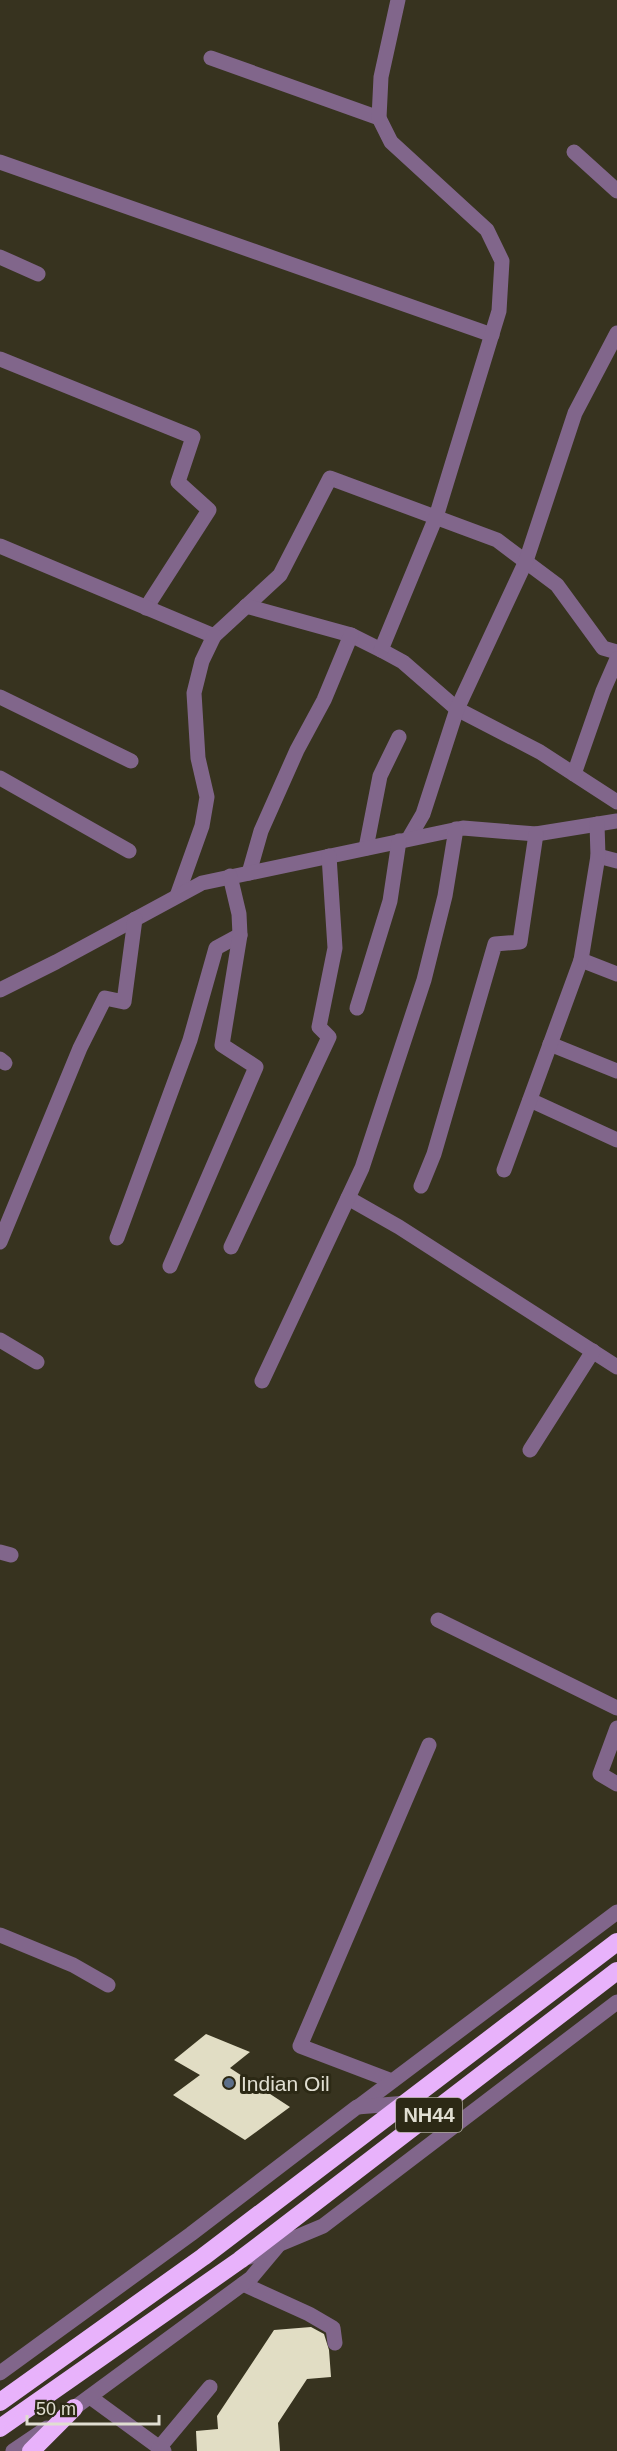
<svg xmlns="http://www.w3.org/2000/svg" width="617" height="2451" viewBox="0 0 617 2451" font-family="Helvetica,sans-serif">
  <rect width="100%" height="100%" fill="#37331f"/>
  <g fill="#e1ddc4">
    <path d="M206,2034L250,2052L230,2068L290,2107L245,2140L173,2095L200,2075L174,2060Z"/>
    <path d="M311,2327L324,2334L329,2350L331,2377L307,2379L278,2423L280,2451H197L196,2431L218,2429L217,2416L274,2330Z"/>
  </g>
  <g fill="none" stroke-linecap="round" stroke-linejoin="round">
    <g stroke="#81668b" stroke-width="15">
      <path d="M211,58L379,118"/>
      <path d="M574,152L617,191"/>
      <path d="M0,162L492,335"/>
      <path d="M0,257L38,274"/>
      <path d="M0,359L193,437L178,482L209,510L146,608"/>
      <path d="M0,546L214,636L280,575L330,478L497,540L557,585L603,648L617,652"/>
      <path d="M246,606L351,635L381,650L403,662L457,709L540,752L617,802"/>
      <path d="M381,650L436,517L499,311L502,261L487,230L391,142L379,118L381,77L398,0"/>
      <path d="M0,697L131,761"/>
      <path d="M574,774L603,691L617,659"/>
      <path d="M0,778L129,851"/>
      <path d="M409,838L423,814L457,709L526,561L575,413L617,333"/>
      <path d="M366,848L380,776L399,737"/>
      <path d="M598,856L617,861"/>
      <path d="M249,873L261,831L297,750L324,700L351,635"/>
      <path d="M177,896L202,826L207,797L198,758L194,693L202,661L214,636"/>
      <path d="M581,960L617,974"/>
      <path d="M0,990L56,962L202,883L463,828L536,834L617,821"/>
      <path d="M357,1008L390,901L399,841"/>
      <path d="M550,1044L617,1071"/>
      <path d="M0,1059L5,1063"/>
      <path d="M530,1100L617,1140"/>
      <path d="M504,1170L581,960L598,856L597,824"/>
      <path d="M421,1186L434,1154L495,944L520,942L536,834"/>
      <path d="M348,1198L399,1227L617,1367"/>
      <path d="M117,1238L190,1040L216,948L240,935"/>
      <path d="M0,1242L80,1048L105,998L124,1002L135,919"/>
      <path d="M231,1247L329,1037L319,1027L335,948L329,856"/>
      <path d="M170,1266L256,1067L222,1045L240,935L239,914L230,876"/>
      <path d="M0,1340L37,1362"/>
      <path d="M262,1381L362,1168L424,980L445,896L456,829"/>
      <path d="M530,1450L593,1351"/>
      <path d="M0,1552L11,1555"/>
      <path d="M438,1620L617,1708"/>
      <path d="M617,1728L600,1774L617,1784"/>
      <path d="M0,1935L73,1965L108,1985"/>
      <path d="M392,2081L300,2046L429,1745"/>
      <path d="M358,2107L617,1912"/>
      <path d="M249,2257L323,2226L617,2002"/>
      <path d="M243,2284L309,2314L333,2328L335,2343"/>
      <path d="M0,2373L191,2234L357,2107L407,2103"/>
      <path d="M90,2397L164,2451"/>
      <path d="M66,2414L251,2278L277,2247"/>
      <path d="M159,2448L210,2387"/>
      <path d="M13,2451L47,2428"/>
    </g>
    <g stroke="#e8b2fb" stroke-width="18">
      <path d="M0,2402L203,2257L617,1942"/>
      <path d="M0,2428L240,2260L617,1971"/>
      <path d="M31,2451L74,2408"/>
    </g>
  </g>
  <circle fill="#5c6f8a" stroke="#2c2915" stroke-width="2" cx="229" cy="2083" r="6"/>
  <g text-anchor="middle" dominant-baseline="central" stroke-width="6" stroke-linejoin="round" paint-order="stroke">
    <rect fill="#2c2915" stroke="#aaa899" stroke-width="1.5" x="396" y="2098" width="66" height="34" rx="4.5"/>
    <g font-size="20" font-weight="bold" fill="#e0ded1">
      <text x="429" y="2115">NH44</text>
    </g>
    <g font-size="21" fill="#e0ded1" stroke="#2c2915" text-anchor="start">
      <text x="241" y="2083">Indian Oil</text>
    </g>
  </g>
  <path d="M27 2415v9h132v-9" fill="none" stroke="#e0ded1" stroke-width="3"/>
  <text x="36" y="2415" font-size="18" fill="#e0ded1" stroke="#2c2915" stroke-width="4.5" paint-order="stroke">50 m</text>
</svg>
